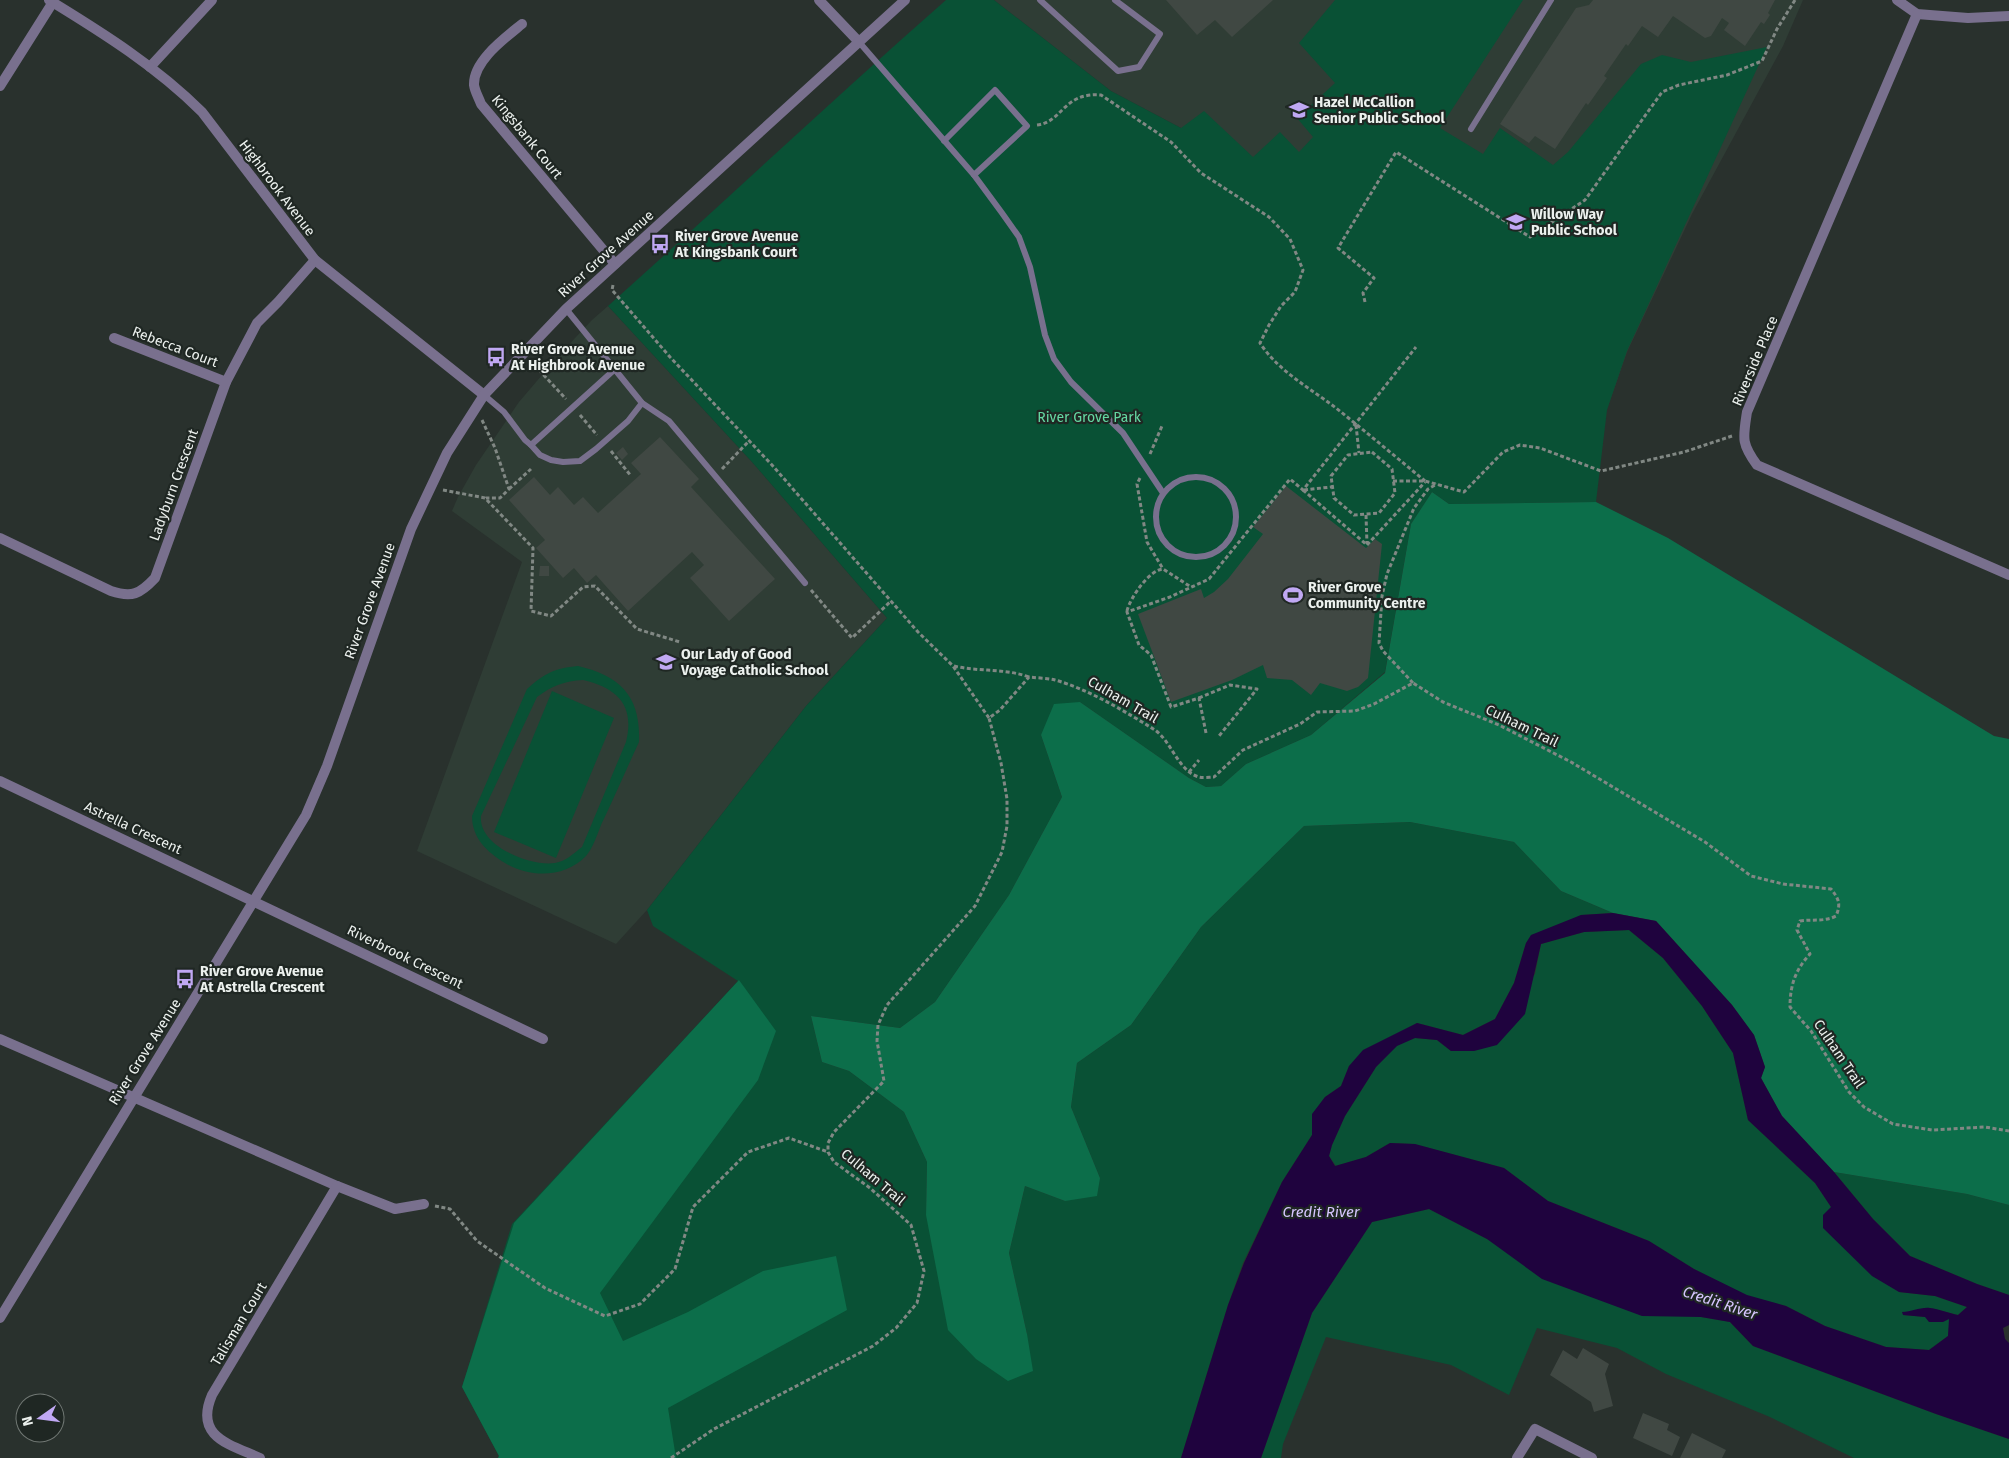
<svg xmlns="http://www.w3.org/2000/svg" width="2009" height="1458" viewBox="0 0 2009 1458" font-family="'Fira Sans',sans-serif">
  <rect width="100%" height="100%" fill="#29312d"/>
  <g fill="#2f3d35">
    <path d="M994,0H1803L1783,46L1692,214L1627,352L1607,409L1181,128L1111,91Z"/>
    <path d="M608,306L752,462L887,618L806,706L647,910L616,944L417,851L522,562L452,511L458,497L476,465L519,402L560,354L592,320Z"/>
  </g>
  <g fill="#095135" fill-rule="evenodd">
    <path d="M946,0H994L1111,91L1181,128L1204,111L1253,157L1280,132L1299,152L1313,137L1297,118L1335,83L1299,43L1335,0H1523L1440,128L1483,154L1500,128L1553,165L1568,152L1641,64L1662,55L1691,62L1767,47L1627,351L1607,410L1596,502L1449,504L1432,492L1411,524L1385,672L1311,735L1246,764L1221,786L1206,787L1189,778L1080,702L1041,735L1062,797L1009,895L935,1002L900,1028L811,1016L822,1062L849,1071L904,1112L927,1162L926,1215L1027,1334L1009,1253L1025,1186L1065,1201L1100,1178L1071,1107L1077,1063L1131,1025L1201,927L1304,826L1410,822L1514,842L1561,891L1613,913L1581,915L1526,943L1514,983L1495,1019L1463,1035L1417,1023L1349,1066L1341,1086L1325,1097L1313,1114L1312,1135L1282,1182L1243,1263L1228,1305L1181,1458H498L499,1456L462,1387L512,1224L738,981L653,926L647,910L806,706L887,618L752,462L608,306C721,205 832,100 946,0Z"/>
    <path d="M578,666C621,676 641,697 639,742C626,770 614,798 601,825C597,835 593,848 586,856C565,878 530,878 505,863C487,852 472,838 472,816L527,689C545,673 555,668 578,666ZM583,680C618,688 635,706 626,742L582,847C573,854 566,861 555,863C531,867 478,846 481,816L537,697C552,686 564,681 583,680Z"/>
    <path d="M552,691L614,718L556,858L494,832Z"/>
    <path d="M1629,930L1663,958L1702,1006L1733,1053L1748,1120L1815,1183L1831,1207L1899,1292L1935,1296L1967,1307L1958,1315L1930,1308L1903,1315L1950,1319L1948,1336L1929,1350L1886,1347L1825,1326L1786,1306L1747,1296L1694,1269L1649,1241L1548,1201L1504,1168L1414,1144L1390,1143L1366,1157L1336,1166L1329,1156L1332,1145L1345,1116L1376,1067L1397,1045L1415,1038L1437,1040L1451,1051H1474L1535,974L1541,944L1584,932Z"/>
    <path d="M1834,1172L1967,1194L2009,1205V1295L1977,1284L1910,1256L1873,1219Z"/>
    <path d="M1429,1209L1487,1239L1701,1317L1730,1322L1753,1346L1936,1414L2009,1439V1458H1854L1770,1417L1666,1374L1617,1348L1537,1328L1509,1395L1451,1365L1326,1337L1283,1444L1281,1458H1261L1312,1313L1372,1222Z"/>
  </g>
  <g fill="#0c6e4a">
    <path d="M1432,492L1449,504L1596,502L1668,538L1994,736L2009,739V1205L1967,1194L1834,1172L1782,1116L1761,1078L1765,1067L1754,1035L1732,1005L1656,921L1613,913L1561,891L1514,842L1410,822L1304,826L1201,927L1131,1025L1077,1063L1071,1107L1100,1178L1097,1196L1065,1201L1025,1186L1009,1253L1027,1334L1033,1371L1008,1381L976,1359L948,1330L926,1215L927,1162L904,1112L849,1071L822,1062L811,1016L900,1028L935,1002L1009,895L1062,797L1041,735L1054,704L1080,702L1189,778L1206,787L1221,786L1246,764L1311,735L1385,673L1411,524Z"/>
    <path d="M739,980L776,1031L758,1080L600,1293L623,1341L688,1312L763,1271L836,1256L847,1310L668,1408L676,1458H498L499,1456L462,1387L514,1223Z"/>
  </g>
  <path fill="#1f033e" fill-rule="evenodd" d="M1613,913L1656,921L1732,1005L1754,1035L1765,1067L1761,1078L1782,1116L1834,1172L1873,1219L1910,1256L1977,1284L2009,1295V1325L2003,1328L2005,1339L2009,1343V1439L1936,1414L1753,1346L1730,1322L1701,1317L1642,1316L1542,1279L1487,1239L1429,1209L1372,1222L1312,1313L1261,1458H1181L1228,1305L1244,1263L1282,1182L1312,1135V1114L1325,1097L1341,1086L1349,1066L1363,1050L1417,1023L1463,1035L1495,1019L1514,983L1526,943L1531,935L1581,915ZM1629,930L1663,958L1702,1006L1733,1053L1748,1120L1815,1183L1831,1207L1823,1215V1228L1872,1276L1899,1292L1935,1296L1967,1307L1958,1315C1949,1313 1939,1309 1930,1308C1920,1307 1912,1312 1902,1312L1903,1315L1925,1317L1929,1322H1943L1949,1319L1948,1336L1929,1350L1886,1347L1825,1326L1786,1306L1747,1295L1694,1269L1649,1241L1548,1201L1504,1168L1415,1144L1390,1143L1366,1157L1335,1166L1329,1156L1332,1145L1345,1116L1376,1067L1397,1046L1415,1038L1437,1040L1451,1051H1474L1497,1045L1525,1014L1541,944L1584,932Z"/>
  <g fill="#404843">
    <path d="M1166,0H1273L1232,37L1215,20L1197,35Z"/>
    <path d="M1593,0H1775L1768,13L1770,15L1764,24L1761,22L1745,46L1724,30L1729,23L1722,18L1711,36L1705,38L1673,16L1658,37L1642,26L1628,46L1626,44L1604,76L1607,78L1588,105L1586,103L1555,149L1535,136L1529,143L1500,124L1576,8L1589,5Z"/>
    <path d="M660,437L699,479L691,487L775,579L729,621L690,578L704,565L692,552L628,611L596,575L587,583L574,568L563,578L536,548L545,540L509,500L534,477L550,495L558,487L574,505L583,497L598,513L641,474L631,463Z"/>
    <path d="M623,447L628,454L622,460L616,453Z"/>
    <path d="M1286,486L1366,548L1375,539L1382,544L1368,678L1358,687L1347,691L1320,683L1311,695L1292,680L1267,678L1263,665L1232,680L1171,702L1138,614L1201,589L1204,598L1214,592L1228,579L1263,534L1253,527Z"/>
    <path d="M540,566H549V576H539Z"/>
    <path d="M1583,1348L1609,1364L1605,1374L1613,1406L1594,1412L1591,1402L1550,1375L1563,1350L1577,1359Z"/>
    <path d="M1643,1413L1669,1424L1667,1430L1680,1437L1672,1456L1633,1438Z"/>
    <path d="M1692,1433L1726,1450L1722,1458H1680Z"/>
  </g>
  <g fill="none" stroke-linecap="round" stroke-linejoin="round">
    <g stroke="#818884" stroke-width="3" stroke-dasharray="4 2.5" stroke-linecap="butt">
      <path d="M1037,125C1063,122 1063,92 1101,95L1171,142L1201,173L1269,217L1290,239L1303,270L1295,292L1281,306L1269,325L1260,343C1278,371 1310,388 1336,408C1366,432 1396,457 1425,481"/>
      <path d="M613,285L612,290L670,357L772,465L918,632L953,666L989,718"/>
      <path d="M1365,302L1363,293L1374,278L1338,248L1396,152L1530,237L1585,200L1662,92L1679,85L1727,75L1762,61L1777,29L1795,0"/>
      <path d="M539,370L566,399"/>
      <path d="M580,415L597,435"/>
      <path d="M482,420L495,448L509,489L500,498H486"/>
      <path d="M1356,425L1359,453"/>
      <path d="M611,451L631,476"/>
      <path d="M1372,452L1392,469L1395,493L1379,513L1354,515L1334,498L1331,476L1348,455Z"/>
      <path d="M1150,454L1162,426"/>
      <path d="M722,469L749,441"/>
      <path d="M1140,478L1137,484L1147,542L1163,569"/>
      <path d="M1393,481H1425L1464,492L1503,452L1520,445L1540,448L1601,471L1684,452L1732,436"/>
      <path d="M509,489L531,469"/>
      <path d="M443,490L485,498L533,548L531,611L551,616L583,587L595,586L637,629L680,642"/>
      <path d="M1303,490L1367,545"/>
      <path d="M1304,490L1331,487"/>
      <path d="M1366,515L1367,544"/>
      <path d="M1367,545L1425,482"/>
      <path d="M811,590L852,638L891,601"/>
      <path d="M1127,611C1130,598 1149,570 1163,569L1191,587"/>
      <path d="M954,666C979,672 1004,668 1029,677"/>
      <path d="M1413,683L1383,651L1379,643L1382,596L1387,574L1414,508L1428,489L1437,484"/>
      <path d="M1199,698L1230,685L1257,689L1219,736"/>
      <path d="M1206,733L1199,698L1171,707L1151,655L1139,645L1127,612L1170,597L1209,579L1290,479L1303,490L1416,347"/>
      <path d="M1189,772L1199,760"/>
      <path d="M435,1206L450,1209L477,1241L545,1288L605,1316L640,1304L675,1269L693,1207L748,1152L789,1138L828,1152"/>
      <path d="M671,1458L714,1429L873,1346L896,1328L917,1303L924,1271L911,1225L870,1188L834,1162L828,1152V1143L834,1132L884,1081L877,1041L878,1025L887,1005L975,906L1002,852L1007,826V799L1001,763L989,718L1000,710L1029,677C1037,678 1047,678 1055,680C1088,689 1126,712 1155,730C1172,742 1178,771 1199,777C1203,778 1210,777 1214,777L1243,750L1300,724L1317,712L1355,711L1374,704L1413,683L1443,702L1499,725L1571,762L1705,842L1751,876L1783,884L1831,889C1839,899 1841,904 1836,916C1824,922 1813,919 1800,921L1797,930L1810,954C1795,970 1790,986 1790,1007L1811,1031L1849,1092L1864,1107L1893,1124L1932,1130L1985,1127L2009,1131"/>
    </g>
    <g stroke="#79708e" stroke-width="6">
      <path d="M1040,0L1118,71L1139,67L1160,34L1115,0"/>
      <path d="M859,42L974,175L1002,213L1019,237L1030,267L1045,335L1054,359L1071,382L1123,433L1163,493"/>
      <path d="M1471,129L1551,0"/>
      <path d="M944,141L995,90L1027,126L974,175"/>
      <path d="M566,309L642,403L669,421L805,583"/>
      <path d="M484,395L504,412L525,440L531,445L614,370"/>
      <path d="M531,445L540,455L551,460L563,462L580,461L596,449L628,421L642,403"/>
      <circle cx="1196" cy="517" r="40"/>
    </g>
    <g stroke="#79708e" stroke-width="10">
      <path d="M819,0L859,42"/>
      <path d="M1897,0L1917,14L1968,18L2009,16"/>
      <path d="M1917,14L1747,412C1743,438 1741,443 1757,465L2009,575"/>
      <path d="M522,24C505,38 473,61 474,85C475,92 479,98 481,104L615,264"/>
      <path d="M150,67L212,0"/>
      <path d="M0,86L53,2"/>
      <path d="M114,338L226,382"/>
      <path d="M0,538L111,591C132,598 140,594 155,578L226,382L257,323L278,302L315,260"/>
      <path d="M0,781L543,1039"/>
      <path d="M0,1039L337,1186L395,1209L424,1204"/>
      <path d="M260,1458C229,1444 194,1437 212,1395L337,1186"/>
      <path d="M1517,1458L1535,1429L1592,1458"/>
    </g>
    <g stroke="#79708e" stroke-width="10">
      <path d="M49,0C103,33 157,67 202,112L315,260L484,395"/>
      <path d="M0,1318L306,815L327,766L411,529L447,453L484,395L566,309L905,0"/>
    </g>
  </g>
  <defs>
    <symbol id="school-bare" viewBox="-9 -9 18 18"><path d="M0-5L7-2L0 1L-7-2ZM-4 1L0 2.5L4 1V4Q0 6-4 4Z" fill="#c0a8f3" stroke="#1f2723" stroke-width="2.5" paint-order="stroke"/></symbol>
    <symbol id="bus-bare" viewBox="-9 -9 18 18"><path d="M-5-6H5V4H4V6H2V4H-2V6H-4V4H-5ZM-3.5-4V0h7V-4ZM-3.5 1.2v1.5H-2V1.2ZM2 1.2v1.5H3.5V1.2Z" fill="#c0a8f3" stroke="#1f2723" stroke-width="2.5" paint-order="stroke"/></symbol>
    <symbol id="stadium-bare" viewBox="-9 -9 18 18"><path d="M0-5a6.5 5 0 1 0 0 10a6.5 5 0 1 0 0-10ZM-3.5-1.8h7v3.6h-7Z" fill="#c0a8f3" stroke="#1f2723" stroke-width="2.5" paint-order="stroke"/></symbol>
  </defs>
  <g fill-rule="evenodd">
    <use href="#school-bare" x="1285" y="96" width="28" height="28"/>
    <use href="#school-bare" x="1502" y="208" width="28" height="28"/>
    <use href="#bus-bare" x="646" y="230" width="28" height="28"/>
    <use href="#bus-bare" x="482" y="343" width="28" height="28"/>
    <use href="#stadium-bare" x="1279" y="581" width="28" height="28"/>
    <use href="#school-bare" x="652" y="648" width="28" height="28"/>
    <use href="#bus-bare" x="171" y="965" width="28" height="28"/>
  </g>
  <g text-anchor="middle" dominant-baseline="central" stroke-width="4.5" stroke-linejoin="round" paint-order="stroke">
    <g font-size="14" font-weight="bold" fill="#ecf1ee" stroke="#1f2723" text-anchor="start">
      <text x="1314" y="102">Hazel McCallion<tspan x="1314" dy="16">Senior Public School</tspan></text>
      <text x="1531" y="214">Willow Way<tspan x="1531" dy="16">Public School</tspan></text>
      <text x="675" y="236">River Grove Avenue<tspan x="675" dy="16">At Kingsbank Court</tspan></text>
      <text x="511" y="349">River Grove Avenue<tspan x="511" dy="16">At Highbrook Avenue</tspan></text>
      <text x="1308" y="587">River Grove<tspan x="1308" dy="16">Community Centre</tspan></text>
      <text x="681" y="654">Our Lady of Good<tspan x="681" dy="16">Voyage Catholic School</tspan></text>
      <text x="200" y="971">River Grove Avenue<tspan x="200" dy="16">At Astrella Crescent</tspan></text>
    </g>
    <g font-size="14" fill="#ecf1ee" stroke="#1f2723">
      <text transform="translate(527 137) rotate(51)">Kingsbank Court</text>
      <text transform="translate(277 188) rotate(53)">Highbrook Avenue</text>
      <text transform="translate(606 254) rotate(-42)">River Grove Avenue</text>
      <text transform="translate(175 347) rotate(21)">Rebecca Court</text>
      <text transform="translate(1755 361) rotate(-67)">Riverside Place</text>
      <text transform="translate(174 485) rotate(-70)">Ladyburn Crescent</text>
      <text transform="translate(370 601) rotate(-70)">River Grove Avenue</text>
      <text transform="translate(1123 700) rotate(30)">Culham Trail</text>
      <text transform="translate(1522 726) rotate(26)">Culham Trail</text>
      <text transform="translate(133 828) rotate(25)">Astrella Crescent</text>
      <text transform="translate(405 957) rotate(26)">Riverbrook Crescent</text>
      <text transform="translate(145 1052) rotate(-58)">River Grove Avenue</text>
      <text transform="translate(1839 1054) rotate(56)">Culham Trail</text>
      <text transform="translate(873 1177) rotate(40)">Culham Trail</text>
      <text transform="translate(239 1324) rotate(-59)">Talisman Court</text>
    </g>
    <g font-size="14" fill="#65d9a3" stroke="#1f2723">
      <text x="1089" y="417">River Grove Park</text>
    </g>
    <g font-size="15" font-style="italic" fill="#d6c5fe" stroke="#1f2723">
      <text x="1321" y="1212">Credit River</text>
      <text transform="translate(1720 1303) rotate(18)">Credit River</text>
    </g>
  </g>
  <g transform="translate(40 1418) rotate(256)"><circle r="24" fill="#1f2723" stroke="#717874"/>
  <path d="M0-4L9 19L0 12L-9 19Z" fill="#c0a8f3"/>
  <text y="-8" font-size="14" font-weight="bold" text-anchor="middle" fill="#ecf1ee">N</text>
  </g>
</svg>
